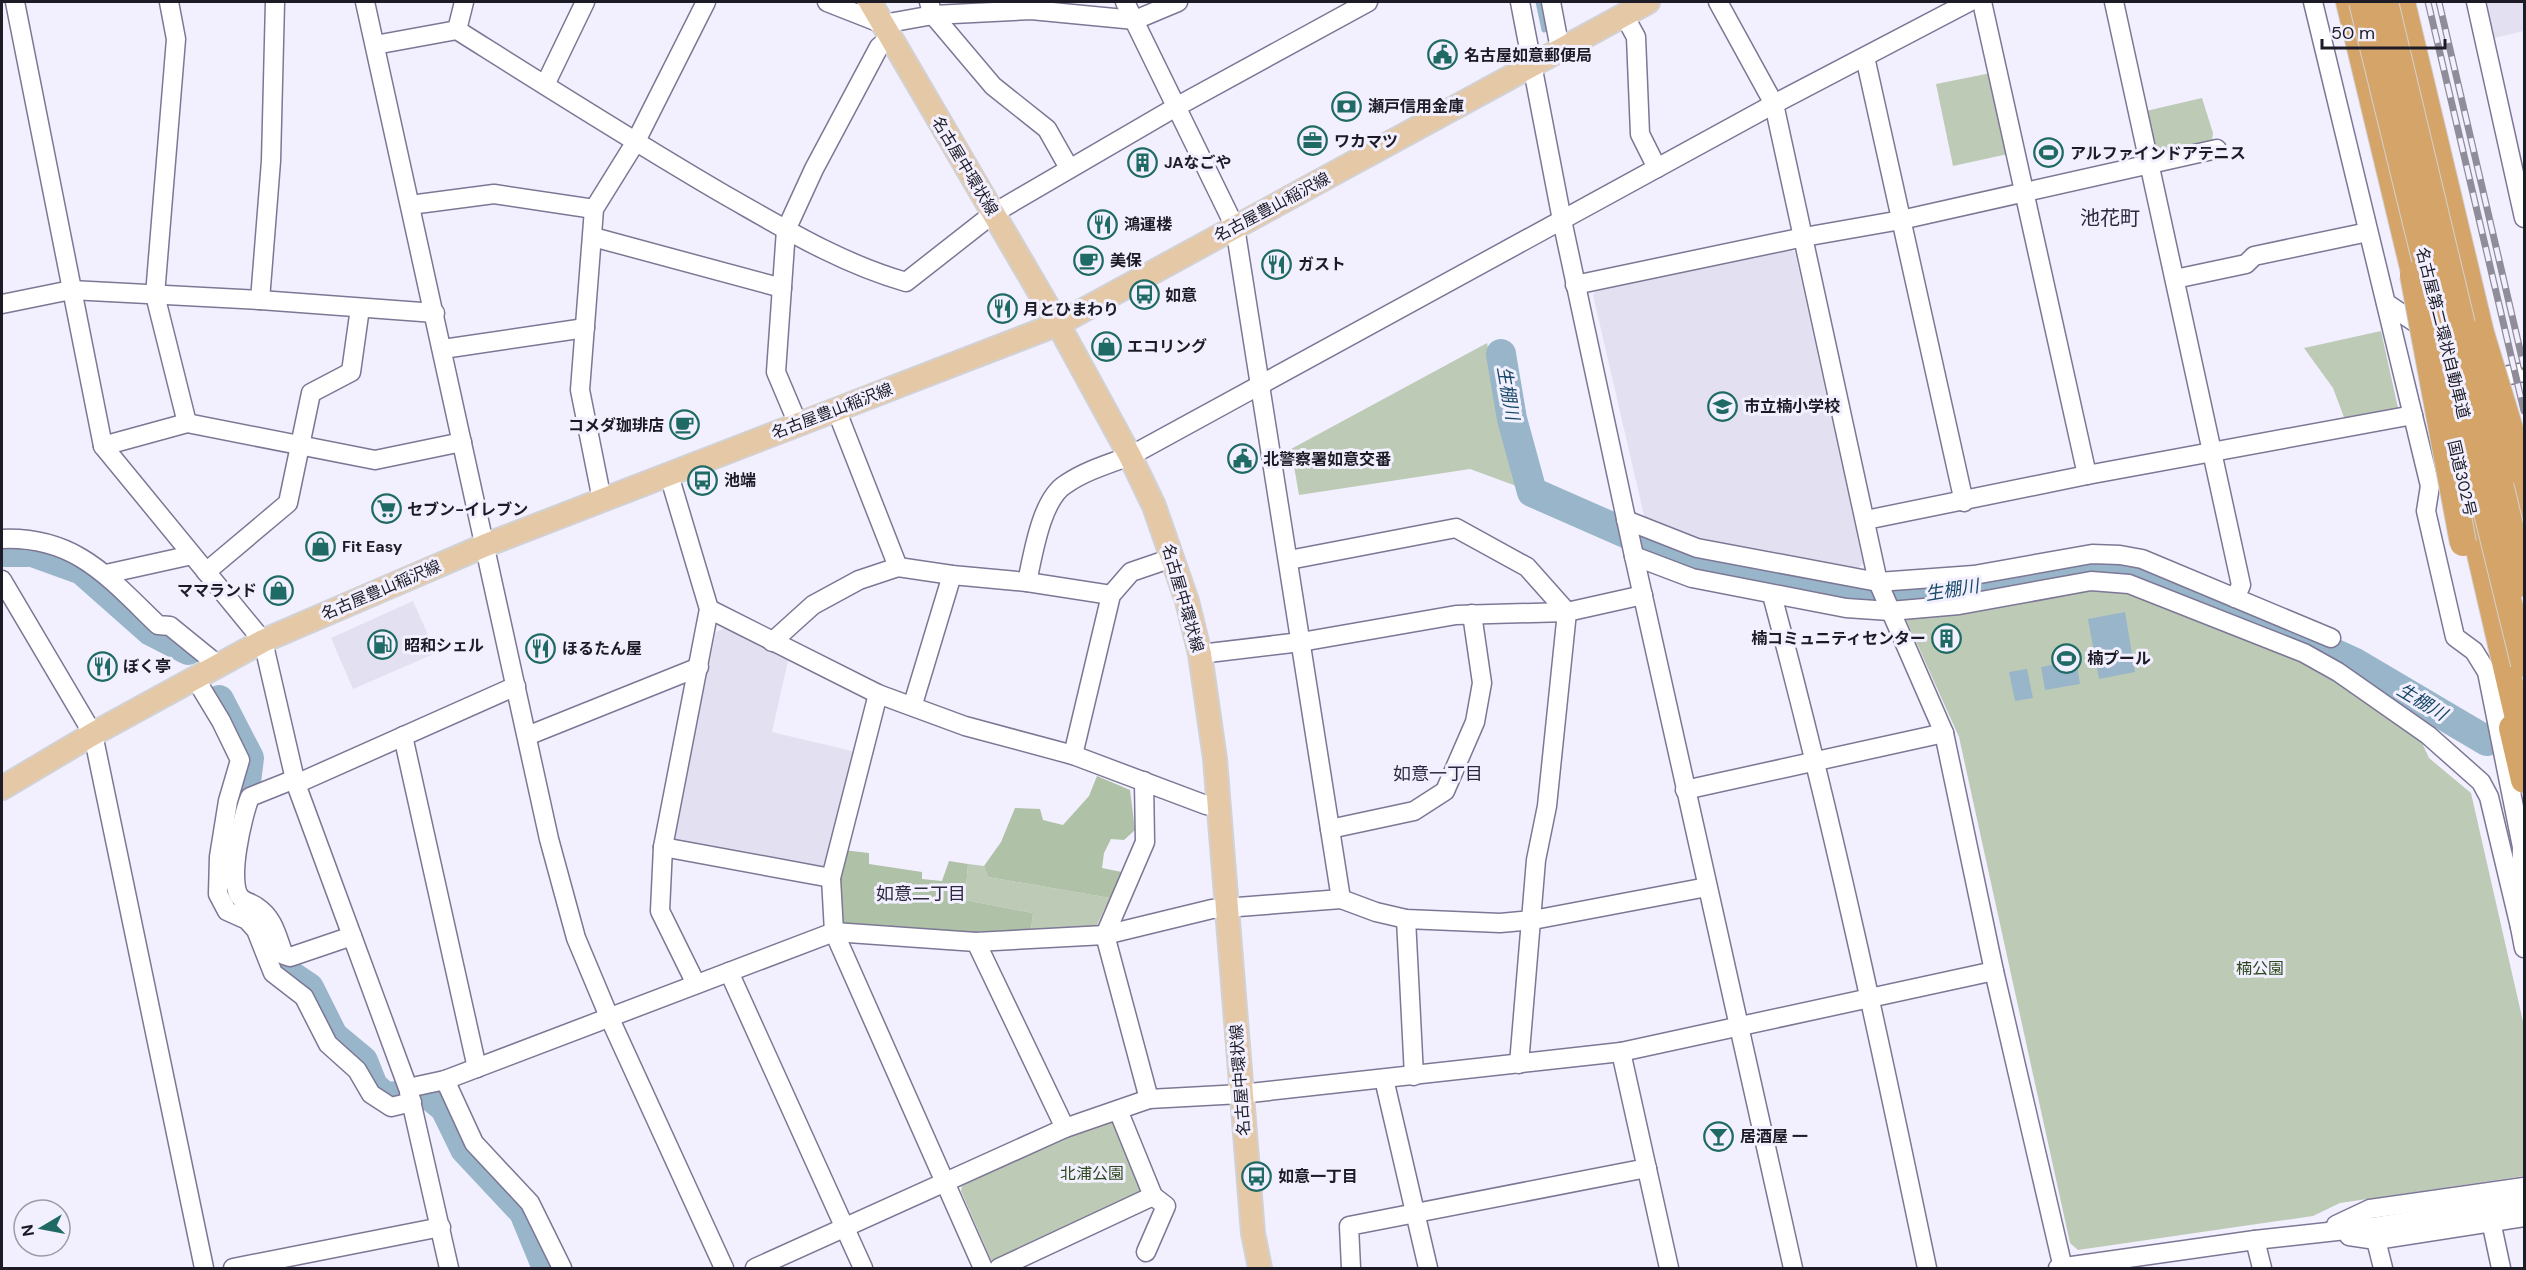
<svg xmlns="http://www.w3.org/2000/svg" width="2526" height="1270" viewBox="0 0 2526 1270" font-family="'DM Sans','Noto Sans JP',sans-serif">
  <rect width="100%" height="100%" fill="#f2f0fe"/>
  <g fill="#e3e1f1">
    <path d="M2487,2H2524V31L2494,38Z"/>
    <path d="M1790,249L1795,252L1863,563L1855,572L1691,538L1645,520L1593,295L1597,290Z"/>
    <path d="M413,601L436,653L353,689L331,638Z"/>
    <path d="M726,628L788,661L772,732L856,752L827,869L679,843L673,835L716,632Z"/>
  </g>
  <g fill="#bdcab6">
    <path d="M1991,73L2008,154L1953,166L1936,84Z"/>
    <path d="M2202,98L2213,133L2212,141L2162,155L2155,151L2146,111Z"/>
    <path d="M2381,331L2398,408L2345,420L2333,388L2304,348Z"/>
    <path d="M1487,343L1519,487L1470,469L1299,495L1291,449Z"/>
    <path d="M2068,588H2127L2330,669L2423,733V745L2429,758L2471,793L2524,1026V1176L2340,1203L2313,1216L2078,1250L2070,1243L1959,737L1905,617Z"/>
    <path d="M968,864L984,866L988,877L1110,898L1097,925L1092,930H1031L1033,913L965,900Z"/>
    <path d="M1112,1115L1145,1190L1141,1198L1000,1262L991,1260L961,1191L962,1186Z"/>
  </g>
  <g fill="#afc1a6">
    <path d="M1097,776L1130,790L1135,830L1124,840L1111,839L1104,853L1102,868L1122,872L1110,898L988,877L984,866L1001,842L1015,808L1040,809L1043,820L1063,825L1089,796Z"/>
    <path d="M843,850L869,853V864L922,872V879L942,881L949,861L968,864L965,900L1033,913L1031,930L968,932L842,924L836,875Z"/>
  </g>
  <g fill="#99b5ca">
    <path d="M2125,612L2135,672L2099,679L2088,619Z"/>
    <path d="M2076,660L2080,684L2045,690L2041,667Z"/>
    <path d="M2027,669L2033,698L2015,701L2009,672Z"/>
  </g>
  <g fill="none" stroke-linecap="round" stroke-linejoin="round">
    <path stroke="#99b5ca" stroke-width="5" d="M1538,2L1544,30"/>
    <g stroke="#99b5ca" stroke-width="30">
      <path d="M1501,354L1512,419L1532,492L1696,564L1792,584L1873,595H1923L2099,563L2124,564L2170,578L2355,663L2487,741"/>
      <path d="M2,552H32L82,570L151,631L188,650"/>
      <path d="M219,700L249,758L246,782L232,814L225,892L236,905L249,911L264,925L281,969L309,988L333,1036L363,1061L373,1086L385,1097L399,1096"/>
      <path d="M434,1099L445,1108L465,1149L524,1212L547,1268"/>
    </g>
    <defs>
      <g id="minor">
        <path d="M15,2L103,446L263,641L296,784L408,1088L445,1080L474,1143L530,1203L562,1268"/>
        <path d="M169,2L176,39L155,295L187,423"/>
        <path d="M365,2L549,839L576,938L610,1019L724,1268"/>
        <path d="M827,2L883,24L933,15L1031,10L1135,20L1178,2"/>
        <path d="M929,2L933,15L993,86L1047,129L1069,168"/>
        <path d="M1125,2L1235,227L1341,899"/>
        <path d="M1520,2L1562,220L1634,556L1793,1268"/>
        <path d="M1551,2L1560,49"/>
        <path d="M1718,2L1774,104L1878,582L1944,733L1994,971L2063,1268"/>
        <path d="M1982,2L2087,475"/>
        <path d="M2114,2L2241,585L2235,598"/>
        <path d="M2313,2L2430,486L2426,511L2455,637L2474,651L2487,672L2522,847L2520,927L2524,948"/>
        <path d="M2476,2L2524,218"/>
        <path d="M1624,15L1636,37L1640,134L1657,168"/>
        <path d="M457,30L464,2"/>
        <path d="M375,45L457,30C546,86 634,142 725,195C785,229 840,263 906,282L994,213L1176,107L1368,2"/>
        <path d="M1865,57L1964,502"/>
        <path d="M545,85L585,2"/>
        <path d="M410,205L494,194L594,209"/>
        <path d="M593,237L782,288"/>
        <path d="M2175,279L2246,264L2254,256L2368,232"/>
        <path d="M1575,285L1804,237L1901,220L2217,149"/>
        <path d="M260,300L271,161L275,2"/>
        <path d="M2386,303L2428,331"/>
        <path d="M2,304L71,290L260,300L435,313"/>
        <path d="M443,349L585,328"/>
        <path d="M2485,380L2524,372"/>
        <path d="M836,409L898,567"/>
        <path d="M798,424L776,372L786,230L814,169L879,47L889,38"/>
        <path d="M103,446L187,423L375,460L462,442"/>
        <path d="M669,475L709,609L663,847L660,911L696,984"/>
        <path d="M602,500L580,390L594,209L635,143L706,2"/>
        <path d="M1626,520L1697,548L1878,582L1974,575L2092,554L2120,555L2142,559L2331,638"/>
        <path d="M1866,520L2087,475L2413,415"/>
        <path d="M2,539C76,536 109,578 158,625L170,626L218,665"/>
        <path d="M1634,556L1692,578L1846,608L1890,611L1959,605L2091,581L2129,584L2304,653L2338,672L2428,735L2481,782L2489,797L2520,927"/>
        <path d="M1289,560L1456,528L1527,567L1567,612L1547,806L1536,860L1519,1064"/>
        <path d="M206,572L288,503L311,393L351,372L360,308"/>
        <path d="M106,574L192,555"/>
        <path d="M2,580L93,734L204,1268"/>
        <path d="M1027,582C1033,555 1041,499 1066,484C1085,471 1108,464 1130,456L1774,104L1969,2"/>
        <path d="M1772,595C1832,818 1880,1042 1927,1268"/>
        <path d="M709,609L878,694L965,726L1073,755L1206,805L1220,807"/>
        <path d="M772,642L813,605L859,580L898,567L952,575L1027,582L1111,595"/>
        <path d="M1200,654L1301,642L1456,615L1567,612L1643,595"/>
        <path d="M195,678L221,721L240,760L228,801L219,857L218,894L227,911L247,920L256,930L273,973L304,997L328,1044L357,1070L371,1094L391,1107L412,1102"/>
        <path d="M878,694L831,878L834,932L983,1268"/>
        <path d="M913,704L952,575"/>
        <path d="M403,736L477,1068"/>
        <path d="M527,736L699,667"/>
        <path d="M1073,755L1111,595L1131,572L1172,558"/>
        <path d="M295,779L250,797C243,814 226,884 241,898C245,902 252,903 257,907C274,918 277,937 284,955L290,957L352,936"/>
        <path d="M1144,781L1145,842L1105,935L1149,1099"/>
        <path d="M296,784L516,686"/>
        <path d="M1685,790L1944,733"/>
        <path d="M1330,829L1414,811L1445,791L1475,722L1482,683L1472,614"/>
        <path d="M663,847L831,878"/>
        <path d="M1406,919L1414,1076"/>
        <path d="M976,942L1065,1128"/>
        <path d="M729,972L863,1268"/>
        <path d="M1621,1052L1669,1268"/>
        <path d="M1384,1079L1428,1268"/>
        <path d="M445,1080L834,932L976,942L1105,935L1212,909L1341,899L1376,912L1406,919L1500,923L1533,920L1707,887"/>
        <path d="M409,1092L449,1268"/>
        <path d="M2491,1221L2501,1268"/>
        <path d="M2336,1225L2370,1209L2524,1187"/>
        <path d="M2349,1236L2376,1240L2524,1217"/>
        <path d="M2255,1240L2262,1268"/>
        <path d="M2376,1240L2383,1268"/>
        <path d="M1146,1252L1166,1206L1153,1196"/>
        <path d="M233,1268L441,1227"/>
        <path d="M755,1268L1065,1128L1149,1099L1241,1094L1621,1052L1994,971"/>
        <path d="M999,1268L1153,1196L1118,1110"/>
        <path d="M1351,1268L1349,1226L1647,1168"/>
        <path d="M2058,1268L2255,1240L2373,1227L2524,1203"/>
      </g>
      <g id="major">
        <path d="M870,2L1058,324L1130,456L1154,506L1187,601L1200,654L1215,759L1253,1233L1260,1268"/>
        <path d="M2,788L93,734L263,641L486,545L1058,324L1648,2"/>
      </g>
      <g id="highway">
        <path d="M2349,2L2420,297"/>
        <path d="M2402,2L2486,354"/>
        <path d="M2509,451L2524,515"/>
        <path d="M2464,485L2524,744"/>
        <path d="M2512,728L2524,780"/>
      </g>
    </defs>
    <use href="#minor" stroke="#7c7795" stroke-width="21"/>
    <use href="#major" stroke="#d2d1d4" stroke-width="26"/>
    <use href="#highway" stroke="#d2d1d4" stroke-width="28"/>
    <use href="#minor" stroke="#fff" stroke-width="18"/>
    <use href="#major" stroke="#e5c8a5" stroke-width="22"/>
    <use href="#highway" stroke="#d4a469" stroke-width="26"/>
    <defs>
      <g id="rail">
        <path d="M2428,2L2524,411"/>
        <path d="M2439,2L2524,367"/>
      </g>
    </defs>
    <use href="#rail" stroke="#8f8d9a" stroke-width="7"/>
    <use href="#rail" stroke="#f2f0fe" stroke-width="4.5" stroke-dasharray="14" stroke-linecap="butt"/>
    <defs>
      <g id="highway-bridge">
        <path d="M2362,2L2524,664"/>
        <path d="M2385,2L2524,584"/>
        <path d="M2413,275L2463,543"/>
        <path d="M2481,333L2524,475"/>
      </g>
    </defs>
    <use href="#highway-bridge" stroke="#d2d1d4" stroke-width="28" stroke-linecap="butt"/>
    <use href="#highway-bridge" stroke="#d4a469" stroke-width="26"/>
  </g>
  <defs>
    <symbol id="civic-ring" viewBox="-11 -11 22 22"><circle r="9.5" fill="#f2f0fe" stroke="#1f6a65" stroke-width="1.5"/><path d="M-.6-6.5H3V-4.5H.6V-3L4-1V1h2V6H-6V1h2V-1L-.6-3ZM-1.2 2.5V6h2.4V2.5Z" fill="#1f6a65"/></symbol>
    <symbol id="bank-ring" viewBox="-11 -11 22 22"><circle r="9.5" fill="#f2f0fe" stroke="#1f6a65" stroke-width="1.5"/><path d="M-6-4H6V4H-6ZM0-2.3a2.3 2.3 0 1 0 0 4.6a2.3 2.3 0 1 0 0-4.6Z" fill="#1f6a65"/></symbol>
    <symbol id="office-ring" viewBox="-11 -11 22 22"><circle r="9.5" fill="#f2f0fe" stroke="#1f6a65" stroke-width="1.5"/><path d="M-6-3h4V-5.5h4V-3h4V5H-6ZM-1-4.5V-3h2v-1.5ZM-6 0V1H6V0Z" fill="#1f6a65"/></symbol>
    <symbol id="stadium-ring" viewBox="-11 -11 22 22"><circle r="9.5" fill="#f2f0fe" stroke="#1f6a65" stroke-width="1.5"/><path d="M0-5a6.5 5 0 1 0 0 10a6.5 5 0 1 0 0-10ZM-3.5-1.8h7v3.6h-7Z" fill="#1f6a65"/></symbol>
    <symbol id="building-ring" viewBox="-11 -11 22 22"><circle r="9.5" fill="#f2f0fe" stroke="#1f6a65" stroke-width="1.5"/><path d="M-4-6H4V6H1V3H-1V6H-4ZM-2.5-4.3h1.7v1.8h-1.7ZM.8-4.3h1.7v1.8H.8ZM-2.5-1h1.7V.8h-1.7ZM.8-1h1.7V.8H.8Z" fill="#1f6a65"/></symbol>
    <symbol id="restaurant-ring" viewBox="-11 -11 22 22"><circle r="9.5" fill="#f2f0fe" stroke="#1f6a65" stroke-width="1.5"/><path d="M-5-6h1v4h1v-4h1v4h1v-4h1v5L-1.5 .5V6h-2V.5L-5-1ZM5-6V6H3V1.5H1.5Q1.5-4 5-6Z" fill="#1f6a65"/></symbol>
    <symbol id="cafe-ring" viewBox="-11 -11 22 22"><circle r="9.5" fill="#f2f0fe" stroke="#1f6a65" stroke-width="1.5"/><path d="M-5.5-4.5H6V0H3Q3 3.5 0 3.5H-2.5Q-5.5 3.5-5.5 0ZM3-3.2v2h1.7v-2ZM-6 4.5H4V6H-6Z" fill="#1f6a65"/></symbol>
    <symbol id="bus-ring" viewBox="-11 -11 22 22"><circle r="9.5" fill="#f2f0fe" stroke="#1f6a65" stroke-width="1.5"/><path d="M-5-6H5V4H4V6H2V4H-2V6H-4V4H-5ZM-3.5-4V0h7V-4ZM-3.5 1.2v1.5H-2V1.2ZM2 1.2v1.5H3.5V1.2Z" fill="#1f6a65"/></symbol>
    <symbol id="shop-ring" viewBox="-11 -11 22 22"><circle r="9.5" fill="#f2f0fe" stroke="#1f6a65" stroke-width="1.5"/><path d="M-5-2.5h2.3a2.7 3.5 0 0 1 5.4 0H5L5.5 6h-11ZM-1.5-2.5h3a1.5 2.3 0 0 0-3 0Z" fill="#1f6a65"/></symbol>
    <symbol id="school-ring" viewBox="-11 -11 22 22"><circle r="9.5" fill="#f2f0fe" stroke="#1f6a65" stroke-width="1.5"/><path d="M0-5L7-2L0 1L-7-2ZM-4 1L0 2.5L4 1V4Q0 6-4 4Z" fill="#1f6a65"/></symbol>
    <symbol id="supermarket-ring" viewBox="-11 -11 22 22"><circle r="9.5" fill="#f2f0fe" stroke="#1f6a65" stroke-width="1.5"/><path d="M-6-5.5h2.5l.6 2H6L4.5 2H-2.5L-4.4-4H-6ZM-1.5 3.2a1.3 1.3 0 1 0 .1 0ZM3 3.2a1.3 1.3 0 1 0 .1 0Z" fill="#1f6a65"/></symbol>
    <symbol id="fuel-ring" viewBox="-11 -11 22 22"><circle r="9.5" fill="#f2f0fe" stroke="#1f6a65" stroke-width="1.5"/><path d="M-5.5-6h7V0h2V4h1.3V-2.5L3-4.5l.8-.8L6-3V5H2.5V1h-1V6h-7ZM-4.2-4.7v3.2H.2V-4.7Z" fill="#1f6a65"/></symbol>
    <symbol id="bar-ring" viewBox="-11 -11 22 22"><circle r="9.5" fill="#f2f0fe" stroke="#1f6a65" stroke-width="1.5"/><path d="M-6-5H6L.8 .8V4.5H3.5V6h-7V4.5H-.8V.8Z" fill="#1f6a65"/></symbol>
  </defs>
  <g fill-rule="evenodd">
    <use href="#civic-ring" x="1426" y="38" width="33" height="33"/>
    <use href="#bank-ring" x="1330" y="90" width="33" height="33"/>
    <use href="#office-ring" x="1296" y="124" width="33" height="33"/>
    <use href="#stadium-ring" x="2032" y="136" width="33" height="33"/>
    <use href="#building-ring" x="1126" y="146" width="33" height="33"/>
    <use href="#restaurant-ring" x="1086" y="208" width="33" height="33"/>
    <use href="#cafe-ring" x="1072" y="244" width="33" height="33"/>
    <use href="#restaurant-ring" x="1260" y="248" width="33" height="33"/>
    <use href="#bus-ring" x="1128" y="278" width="33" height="33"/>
    <use href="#restaurant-ring" x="986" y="292" width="33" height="33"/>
    <use href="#shop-ring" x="1090" y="330" width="33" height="33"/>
    <use href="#school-ring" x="1706" y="390" width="33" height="33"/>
    <use href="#cafe-ring" x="668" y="408" width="33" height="33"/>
    <use href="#civic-ring" x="1226" y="442" width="33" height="33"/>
    <use href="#bus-ring" x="686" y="464" width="33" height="33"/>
    <use href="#supermarket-ring" x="370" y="492" width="33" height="33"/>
    <use href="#shop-ring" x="304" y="530" width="33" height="33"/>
    <use href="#shop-ring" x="262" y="574" width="33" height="33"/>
    <use href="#building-ring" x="1930" y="622" width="33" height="33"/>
    <use href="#fuel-ring" x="366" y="628" width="33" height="33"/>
    <use href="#restaurant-ring" x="524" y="632" width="33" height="33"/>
    <use href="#stadium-ring" x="2050" y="642" width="33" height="33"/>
    <use href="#restaurant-ring" x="86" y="650" width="33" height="33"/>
    <use href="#bar-ring" x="1702" y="1120" width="33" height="33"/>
    <use href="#bus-ring" x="1240" y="1160" width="33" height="33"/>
  </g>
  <g text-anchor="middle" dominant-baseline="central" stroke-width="6" stroke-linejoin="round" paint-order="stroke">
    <g font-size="16" font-weight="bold" fill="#1d1b26" stroke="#f2f0fe" text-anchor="start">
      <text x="1464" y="55">名古屋如意郵便局</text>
      <text x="1368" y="106">瀬戸信用金庫</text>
      <text x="1334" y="141">ワカマツ</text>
      <text x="2070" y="153">アルファインドアテニス</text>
      <text x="1164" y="162">JAなごや</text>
      <text x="1124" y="224">鴻運楼</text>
      <text x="1110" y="260">美保</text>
      <text x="1298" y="264">ガスト</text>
      <text x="1165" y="295">如意</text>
      <text x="1023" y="309">月とひまわり</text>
      <text x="1127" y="346">エコリング</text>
      <text x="1744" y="406">市立楠小学校</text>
      <text x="664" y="425" text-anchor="end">コメダ珈琲店</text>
      <text x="1263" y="459">北警察署如意交番</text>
      <text x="724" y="480">池端</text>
      <text x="407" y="509">セブン-イレブン</text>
      <text x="342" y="546">Fit Easy</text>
      <text x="257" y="590" text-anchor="end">ママランド</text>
      <text x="1926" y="638" text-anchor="end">楠コミュニティセンター</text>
      <text x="404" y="645">昭和シェル</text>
      <text x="562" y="648">ほるたん屋</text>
      <text x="2087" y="658">楠プール</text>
      <text x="123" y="666">ぼく亭</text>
      <text x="1740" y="1136">居酒屋 一</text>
      <text x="1278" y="1176">如意一丁目</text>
    </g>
    <g font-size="16" fill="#1d1b26" stroke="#f2f0fe">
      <text transform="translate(965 166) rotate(59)">名古屋中環状線</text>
      <text transform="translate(1272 207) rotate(-28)">名古屋豊山稲沢線</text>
      <text transform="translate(2443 333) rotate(76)">名古屋第二環状自動車道</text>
      <text transform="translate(832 411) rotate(-21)">名古屋豊山稲沢線</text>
      <text transform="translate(2462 478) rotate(77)">国道302号</text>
      <text transform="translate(381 590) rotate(-23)">名古屋豊山稲沢線</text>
      <text transform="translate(1183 598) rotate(74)">名古屋中環状線</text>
      <text transform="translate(1240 1080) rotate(-94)">名古屋中環状線</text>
    </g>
    <g font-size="16" fill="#2e481e" stroke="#f2f0fe">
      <text x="2260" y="968">楠公園</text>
      <text x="1092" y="1173">北浦公園</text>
    </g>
    <g font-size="18" font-style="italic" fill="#184967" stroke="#f2f0fe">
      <text transform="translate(1508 393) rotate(80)">生棚川</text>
      <text transform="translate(1952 590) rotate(-9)">生棚川</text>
      <text transform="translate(2422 702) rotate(31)">生棚川</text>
    </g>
    <g font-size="18" fill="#2c2840" stroke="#f2f0fe">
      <text x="1438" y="774">如意一丁目</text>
      <text x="921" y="894">如意二丁目</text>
    </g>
    <g font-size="20" fill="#2c2840" stroke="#f2f0fe">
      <text x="2110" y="218">池花町</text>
    </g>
  </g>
  <rect width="2526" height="1270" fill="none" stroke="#1d1b26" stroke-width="6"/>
  <g transform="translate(42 1228) rotate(260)"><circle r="28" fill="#f2f0fe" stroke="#9d9ba8" stroke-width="1.5"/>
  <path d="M0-4.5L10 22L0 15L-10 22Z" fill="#1f6a65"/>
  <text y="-9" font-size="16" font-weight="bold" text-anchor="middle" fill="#1d1b26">N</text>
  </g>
  <path d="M2322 39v9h123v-9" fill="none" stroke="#1d1b26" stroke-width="3"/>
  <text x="2331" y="39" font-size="18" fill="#1d1b26" stroke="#f2f0fe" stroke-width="4.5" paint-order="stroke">50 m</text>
</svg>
